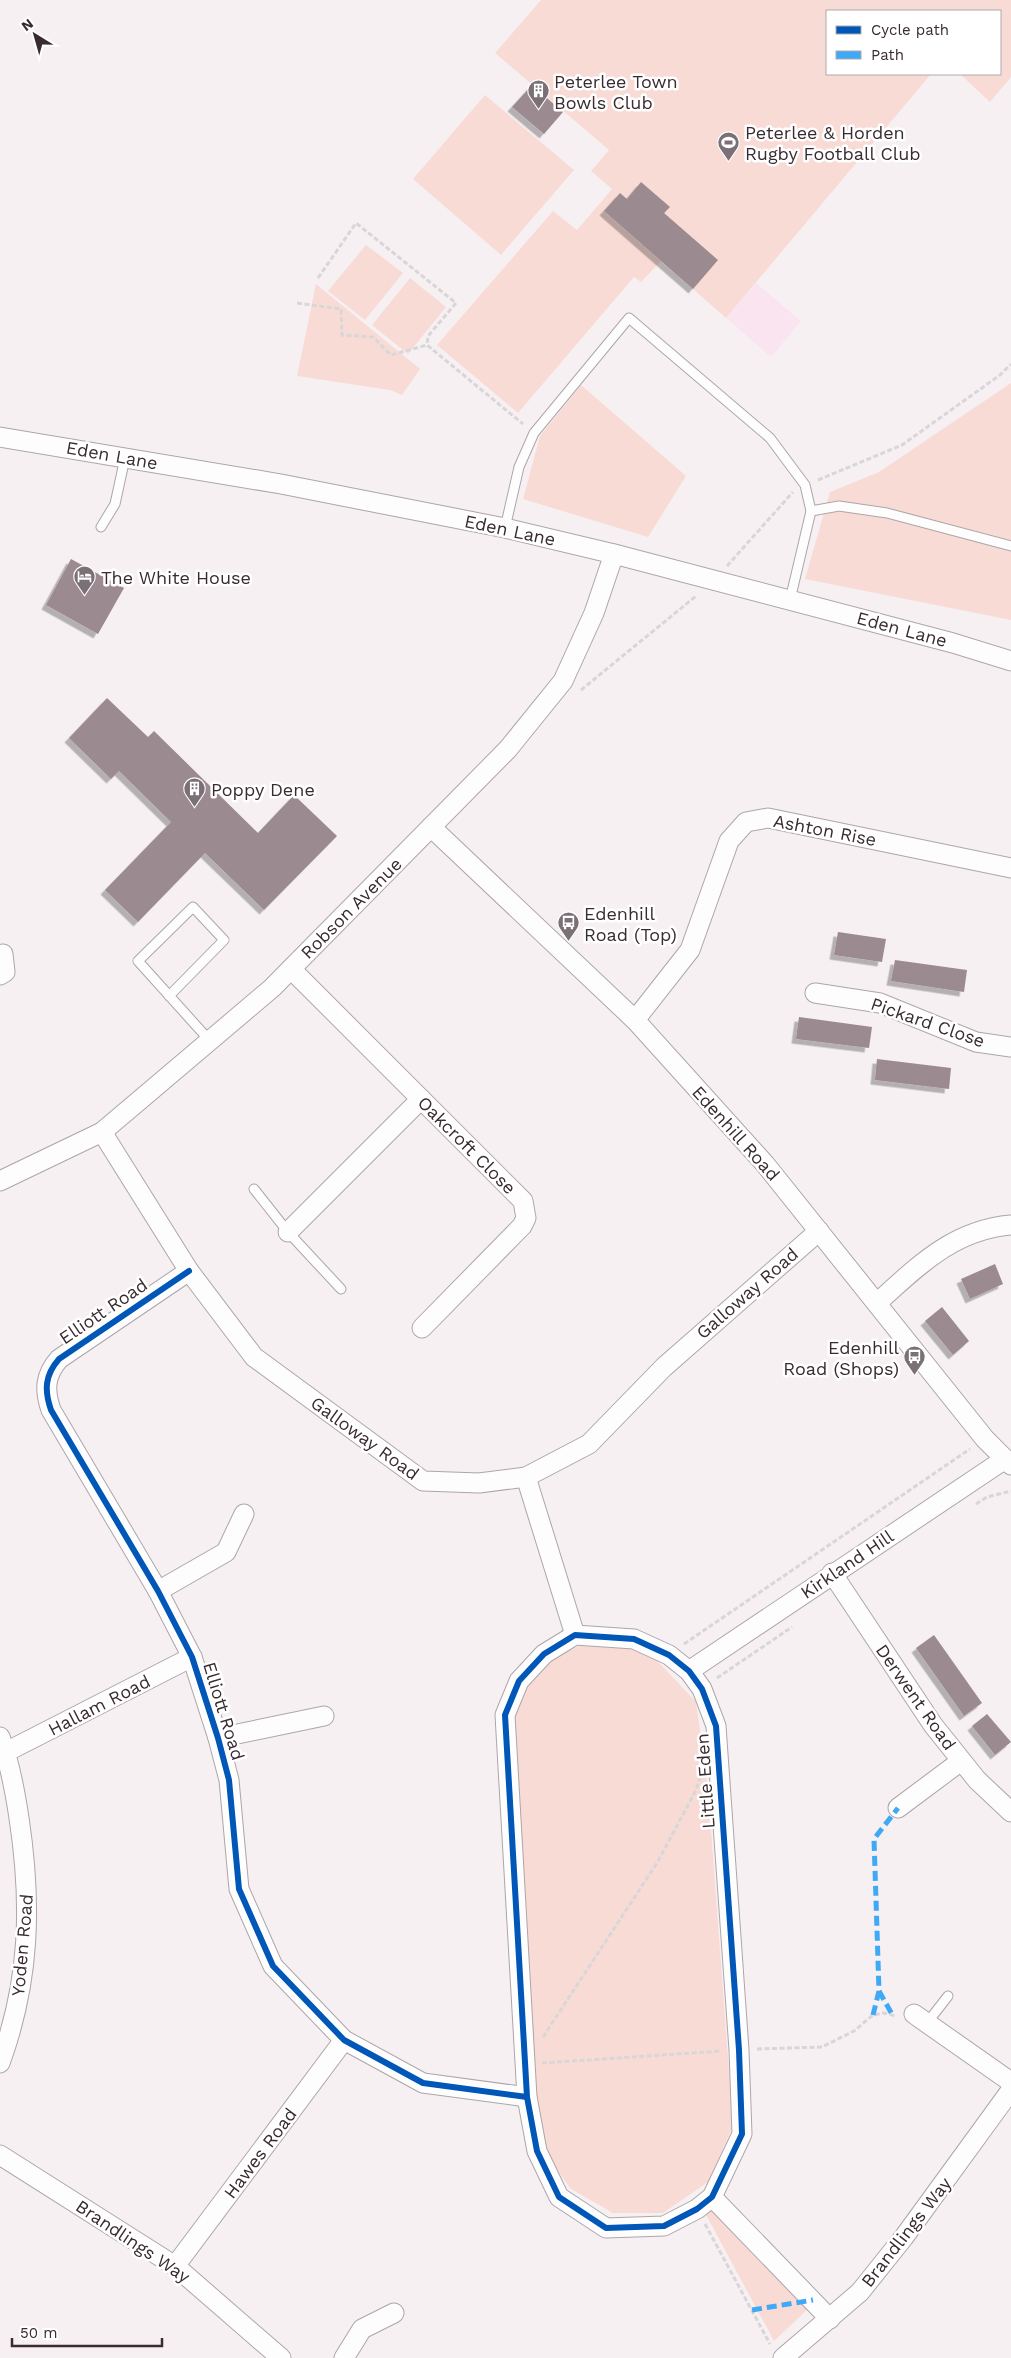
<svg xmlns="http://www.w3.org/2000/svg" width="1011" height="2358" viewBox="0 0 1011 2358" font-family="'Work Sans',sans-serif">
  <defs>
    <filter id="shadow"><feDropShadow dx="-4.5" dy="4.5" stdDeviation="0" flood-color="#0004"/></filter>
  </defs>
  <rect width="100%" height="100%" fill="#f6f0f3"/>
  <path fill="#fae4ef" d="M756,283L801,321L771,357L726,318Z"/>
  <g fill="#f9dbd6">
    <path d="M541,0H1011V77L990,102L960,74H1000V11H827V74H931L726,318L661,261L641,282L634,277L518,413L437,345L553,211L577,230L612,189L591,171L609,150L495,53Z"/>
    <path d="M485,95L574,170L501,255L413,179Z"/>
    <path d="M366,245L403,273L365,320L328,291Z"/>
    <path d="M410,278L446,307L408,354L372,325Z"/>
    <path d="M316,284L420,369L402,395L390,390L297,376Z"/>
    <path d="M1011,383V620L805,579L830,492L879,472Z"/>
    <path d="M581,385L686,476L648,537L523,499L540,436Z"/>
    <path d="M591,1641L650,1653L696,1702L708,1788L733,2126L708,2182L663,2213H613L571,2189L542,2148L533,2087L513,1712L528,1683L548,1660Z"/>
    <path d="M710,2209L808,2309L774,2341L705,2213Z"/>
  </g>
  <g fill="#9b8a8f" filter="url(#shadow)">
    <path d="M532,85L563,112L544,134L512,107Z"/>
    <path d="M641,182L670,207L664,213L718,260L693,289L604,211L620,193L627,199Z"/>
    <path d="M71,559L124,588L98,634L46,605Z"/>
    <path d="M107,698L148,737L154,731L258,833L294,795L337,836L264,910L205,853L138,922L105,890L171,822L119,771L111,779L69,738Z"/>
    <path d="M838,932L886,939L882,962L834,955Z"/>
    <path d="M895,960L967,970L964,992L891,981Z"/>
    <path d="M799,1017L872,1027L869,1048L796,1039Z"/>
    <path d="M877,1059L951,1068L949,1089L875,1080Z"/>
    <path d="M995,1264L1003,1284L970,1299L961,1279Z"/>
    <path d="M942,1307L969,1341L953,1355L925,1321Z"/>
    <path d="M934,1635L982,1703L964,1716L916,1648Z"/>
    <path d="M987,1714L1011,1742L995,1755L972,1726Z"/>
  </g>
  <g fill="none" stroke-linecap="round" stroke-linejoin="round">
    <defs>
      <g id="lane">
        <path d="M811,511L839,506L887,513L1011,546"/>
        <path d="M101,527L115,504L125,458"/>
        <path d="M505,528L519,467L534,433L629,318L770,438L805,485L811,511L790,600"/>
        <path d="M169,996L224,940L193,907L138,961L210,1041"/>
        <path d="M254,1189L288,1232L341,1289"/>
        <path d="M927,2023L948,1996"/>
      </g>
      <g id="street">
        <path d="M0,437L281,484L505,528L614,554L953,643L1011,661"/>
        <path d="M431,827L635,1020L765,1164L985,1439L1011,1465"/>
        <path d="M291,969L523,1201L526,1218L522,1226L422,1328"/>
        <path d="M0,975L5,972L3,954"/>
        <path d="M815,993L880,1003L976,1042L1011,1047"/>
        <path d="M635,1020L690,950L729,841L746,822L768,818L1011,868"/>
        <path d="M102,1132L189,1271L254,1357L423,1481L479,1483L526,1477L589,1444L664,1367L819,1231"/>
        <path d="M0,1181L102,1132L272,988L508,749L563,681L594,613L614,554"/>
        <path d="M288,1232L421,1099"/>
        <path d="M189,1271L59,1359C45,1375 44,1390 51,1410L158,1591L192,1657L218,1738L229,1780L239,1889L273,1966L344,2040L423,2083L527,2097"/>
        <path d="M877,1303C918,1266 953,1230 1011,1225"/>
        <path d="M526,1477L575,1635"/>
        <path d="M832,1573L933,1725L977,1780L1011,1812"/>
        <path d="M158,1591L226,1552L244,1514"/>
        <path d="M575,1635L634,1639L669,1655L689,1671L702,1689L716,1726L739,2050L742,2134L712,2197L697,2209L664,2226L606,2228L559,2197L537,2151L527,2097L505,1715L519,1681L544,1654Z"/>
        <path d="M689,1671L1005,1459"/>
        <path d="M0,1737C10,1763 15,1791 19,1818C32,1904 30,1981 0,2063"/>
        <path d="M218,1738L324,1716"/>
        <path d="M6,1752L192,1657"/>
        <path d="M898,1808L961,1761"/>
        <path d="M914,2014L1011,2082"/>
        <path d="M0,2155L175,2266L281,2358"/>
        <path d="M712,2197L830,2319"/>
        <path d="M175,2266L344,2040"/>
        <path d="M344,2358L362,2329L394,2313"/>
        <path d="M783,2358L860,2292L904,2237L1011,2090"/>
      </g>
    </defs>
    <use href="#lane" stroke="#aea5a9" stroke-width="11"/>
    <use href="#street" stroke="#aea5a9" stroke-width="21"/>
    <g stroke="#d8d6d7" stroke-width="3" stroke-dasharray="5 2.5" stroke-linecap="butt">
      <path d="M318,278L356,223L456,303L428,336L427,345"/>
      <path d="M297,303L341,309L342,335L373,337L391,355L427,345L523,424"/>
      <path d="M818,480L902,445L1000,375L1011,364"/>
      <path d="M727,566L793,492"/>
      <path d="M581,690L696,596"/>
      <path d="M976,1504L987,1497L1011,1491"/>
      <path d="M684,1644L970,1449"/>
      <path d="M717,1678L792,1627"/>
      <path d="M543,2037L657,1863L696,1790L700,1778"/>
      <path d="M757,2049L822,2047L854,2031L873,2015L884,2013L896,2016"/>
      <path d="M542,2063L721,2051"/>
      <path d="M705,2224L770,2344"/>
    </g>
    <use href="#lane" stroke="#fefdfd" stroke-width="9"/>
    <use href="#street" stroke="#fefdfd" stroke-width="19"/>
    <g stroke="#3fa9f5" stroke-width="5" stroke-dasharray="10 5" stroke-linecap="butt">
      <path d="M879,1991L893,2016"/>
      <path d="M873,2015L879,1991L874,1839L898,1808"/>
      <path d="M752,2310L813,2300"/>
    </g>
    <defs>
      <g id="cycleway">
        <path d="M189,1271L59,1359C45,1375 44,1390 51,1410L158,1591L192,1657L218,1738L229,1780L239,1889L273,1966L344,2040L423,2083L527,2097"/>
        <path d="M575,1635L634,1639L669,1655L689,1671L702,1689L716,1726L739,2050L742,2134L712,2197L697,2209L664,2226L606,2228L559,2197L537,2151L527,2097L505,1715L519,1681L544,1654Z"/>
      </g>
    </defs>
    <use href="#cycleway" stroke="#fff" stroke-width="9"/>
    <use href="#cycleway" stroke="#0057b8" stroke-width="6"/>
  </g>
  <defs>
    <symbol id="building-pin" viewBox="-11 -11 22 30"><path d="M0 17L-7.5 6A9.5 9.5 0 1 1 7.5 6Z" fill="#7a7075" stroke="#fff"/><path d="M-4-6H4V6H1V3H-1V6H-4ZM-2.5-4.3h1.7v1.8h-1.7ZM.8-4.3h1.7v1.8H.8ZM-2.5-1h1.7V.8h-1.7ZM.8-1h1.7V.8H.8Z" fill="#fff"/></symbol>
    <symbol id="stadium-pin" viewBox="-11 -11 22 30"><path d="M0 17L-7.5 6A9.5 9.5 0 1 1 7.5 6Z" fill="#7a7075" stroke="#fff"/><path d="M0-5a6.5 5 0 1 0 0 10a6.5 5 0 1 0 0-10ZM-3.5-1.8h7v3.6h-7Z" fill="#fff"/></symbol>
    <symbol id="hotel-pin" viewBox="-11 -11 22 30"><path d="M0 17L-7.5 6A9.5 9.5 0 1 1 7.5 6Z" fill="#7a7075" stroke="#fff"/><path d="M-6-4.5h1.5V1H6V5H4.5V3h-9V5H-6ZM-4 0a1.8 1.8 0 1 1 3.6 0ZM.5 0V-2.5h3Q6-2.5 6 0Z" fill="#fff"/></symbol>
    <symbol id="bus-pin" viewBox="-11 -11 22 30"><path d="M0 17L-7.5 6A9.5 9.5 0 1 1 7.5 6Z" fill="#7a7075" stroke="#fff"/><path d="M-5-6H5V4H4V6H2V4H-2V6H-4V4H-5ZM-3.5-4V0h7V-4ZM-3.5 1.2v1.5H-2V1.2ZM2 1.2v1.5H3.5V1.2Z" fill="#fff"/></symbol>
  </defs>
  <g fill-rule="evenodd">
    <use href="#building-pin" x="526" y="78" width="25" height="34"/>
    <use href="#stadium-pin" x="716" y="130" width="25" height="34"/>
    <use href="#hotel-pin" x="72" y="564" width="25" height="34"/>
    <use href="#building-pin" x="182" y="776" width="25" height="34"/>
    <use href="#bus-pin" x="556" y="910" width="25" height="34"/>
    <use href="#bus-pin" x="902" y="1344" width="25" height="34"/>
  </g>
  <g text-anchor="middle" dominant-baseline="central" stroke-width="5" stroke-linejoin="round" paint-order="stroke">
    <g font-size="18" fill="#382b31" stroke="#fff" text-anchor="start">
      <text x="554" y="81">Peterlee Town<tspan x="554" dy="21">Bowls Club</tspan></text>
      <text x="745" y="132">Peterlee &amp; Horden<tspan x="745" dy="21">Rugby Football Club</tspan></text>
      <text x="101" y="577">The White House</text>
      <text x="211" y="789">Poppy Dene</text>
      <text x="584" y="913">Edenhill<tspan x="584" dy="21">Road (Top)</tspan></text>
      <text x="899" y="1347" text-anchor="end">Edenhill<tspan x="899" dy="21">Road (Shops)</tspan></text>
    </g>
    <g font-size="18" fill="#382b31" stroke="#fff">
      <text transform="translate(112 455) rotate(10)">Eden Lane</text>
      <text transform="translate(510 530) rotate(12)">Eden Lane</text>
      <text transform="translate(902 629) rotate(15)">Eden Lane</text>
      <text transform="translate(825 830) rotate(11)">Ashton Rise</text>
      <text transform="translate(351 908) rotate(-45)">Robson Avenue</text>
      <text transform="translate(928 1022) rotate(19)">Pickard Close</text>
      <text transform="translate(736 1133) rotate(48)">Edenhill Road</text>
      <text transform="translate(467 1145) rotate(45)">Oakcroft Close</text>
      <text transform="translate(747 1293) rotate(-41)">Galloway Road</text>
      <text transform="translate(103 1311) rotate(-34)">Elliott Road</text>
      <text transform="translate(365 1438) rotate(36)">Galloway Road</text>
      <text transform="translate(847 1564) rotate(-34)">Kirkland Hill</text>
      <text transform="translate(916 1697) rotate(55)">Derwent Road</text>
      <text transform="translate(99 1705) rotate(-27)">Hallam Road</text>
      <text transform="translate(224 1711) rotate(73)">Elliott Road</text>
      <text transform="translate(705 1781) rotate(-94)">Little Eden</text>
      <text transform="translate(22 1945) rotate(-85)">Yoden Road</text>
      <text transform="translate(260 2153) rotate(-53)">Hawes Road</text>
      <text transform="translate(906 2232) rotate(-52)">Brandlings Way</text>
      <text transform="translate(133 2241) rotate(34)">Brandlings Way</text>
    </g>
  </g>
  <rect x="826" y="10" width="175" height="65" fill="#ffffff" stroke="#afaaad"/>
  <rect x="836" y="26" width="25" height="8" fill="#0057b8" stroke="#afaaad"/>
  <text x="871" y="35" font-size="15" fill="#382b31">Cycle path</text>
  <rect x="836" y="51" width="25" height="8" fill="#3fa9f5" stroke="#afaaad"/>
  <text x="871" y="60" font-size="15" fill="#382b31">Path</text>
  <g transform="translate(35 35) rotate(323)" stroke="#ffffff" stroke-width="4" paint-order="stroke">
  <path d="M0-4L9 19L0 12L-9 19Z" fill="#382b31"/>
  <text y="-8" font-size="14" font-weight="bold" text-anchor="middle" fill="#382b31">N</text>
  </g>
  <path d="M12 2338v8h150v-8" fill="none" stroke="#382b31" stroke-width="2.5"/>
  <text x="20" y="2338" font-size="15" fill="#382b31" stroke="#ffffff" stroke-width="4" paint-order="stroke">50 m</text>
</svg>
